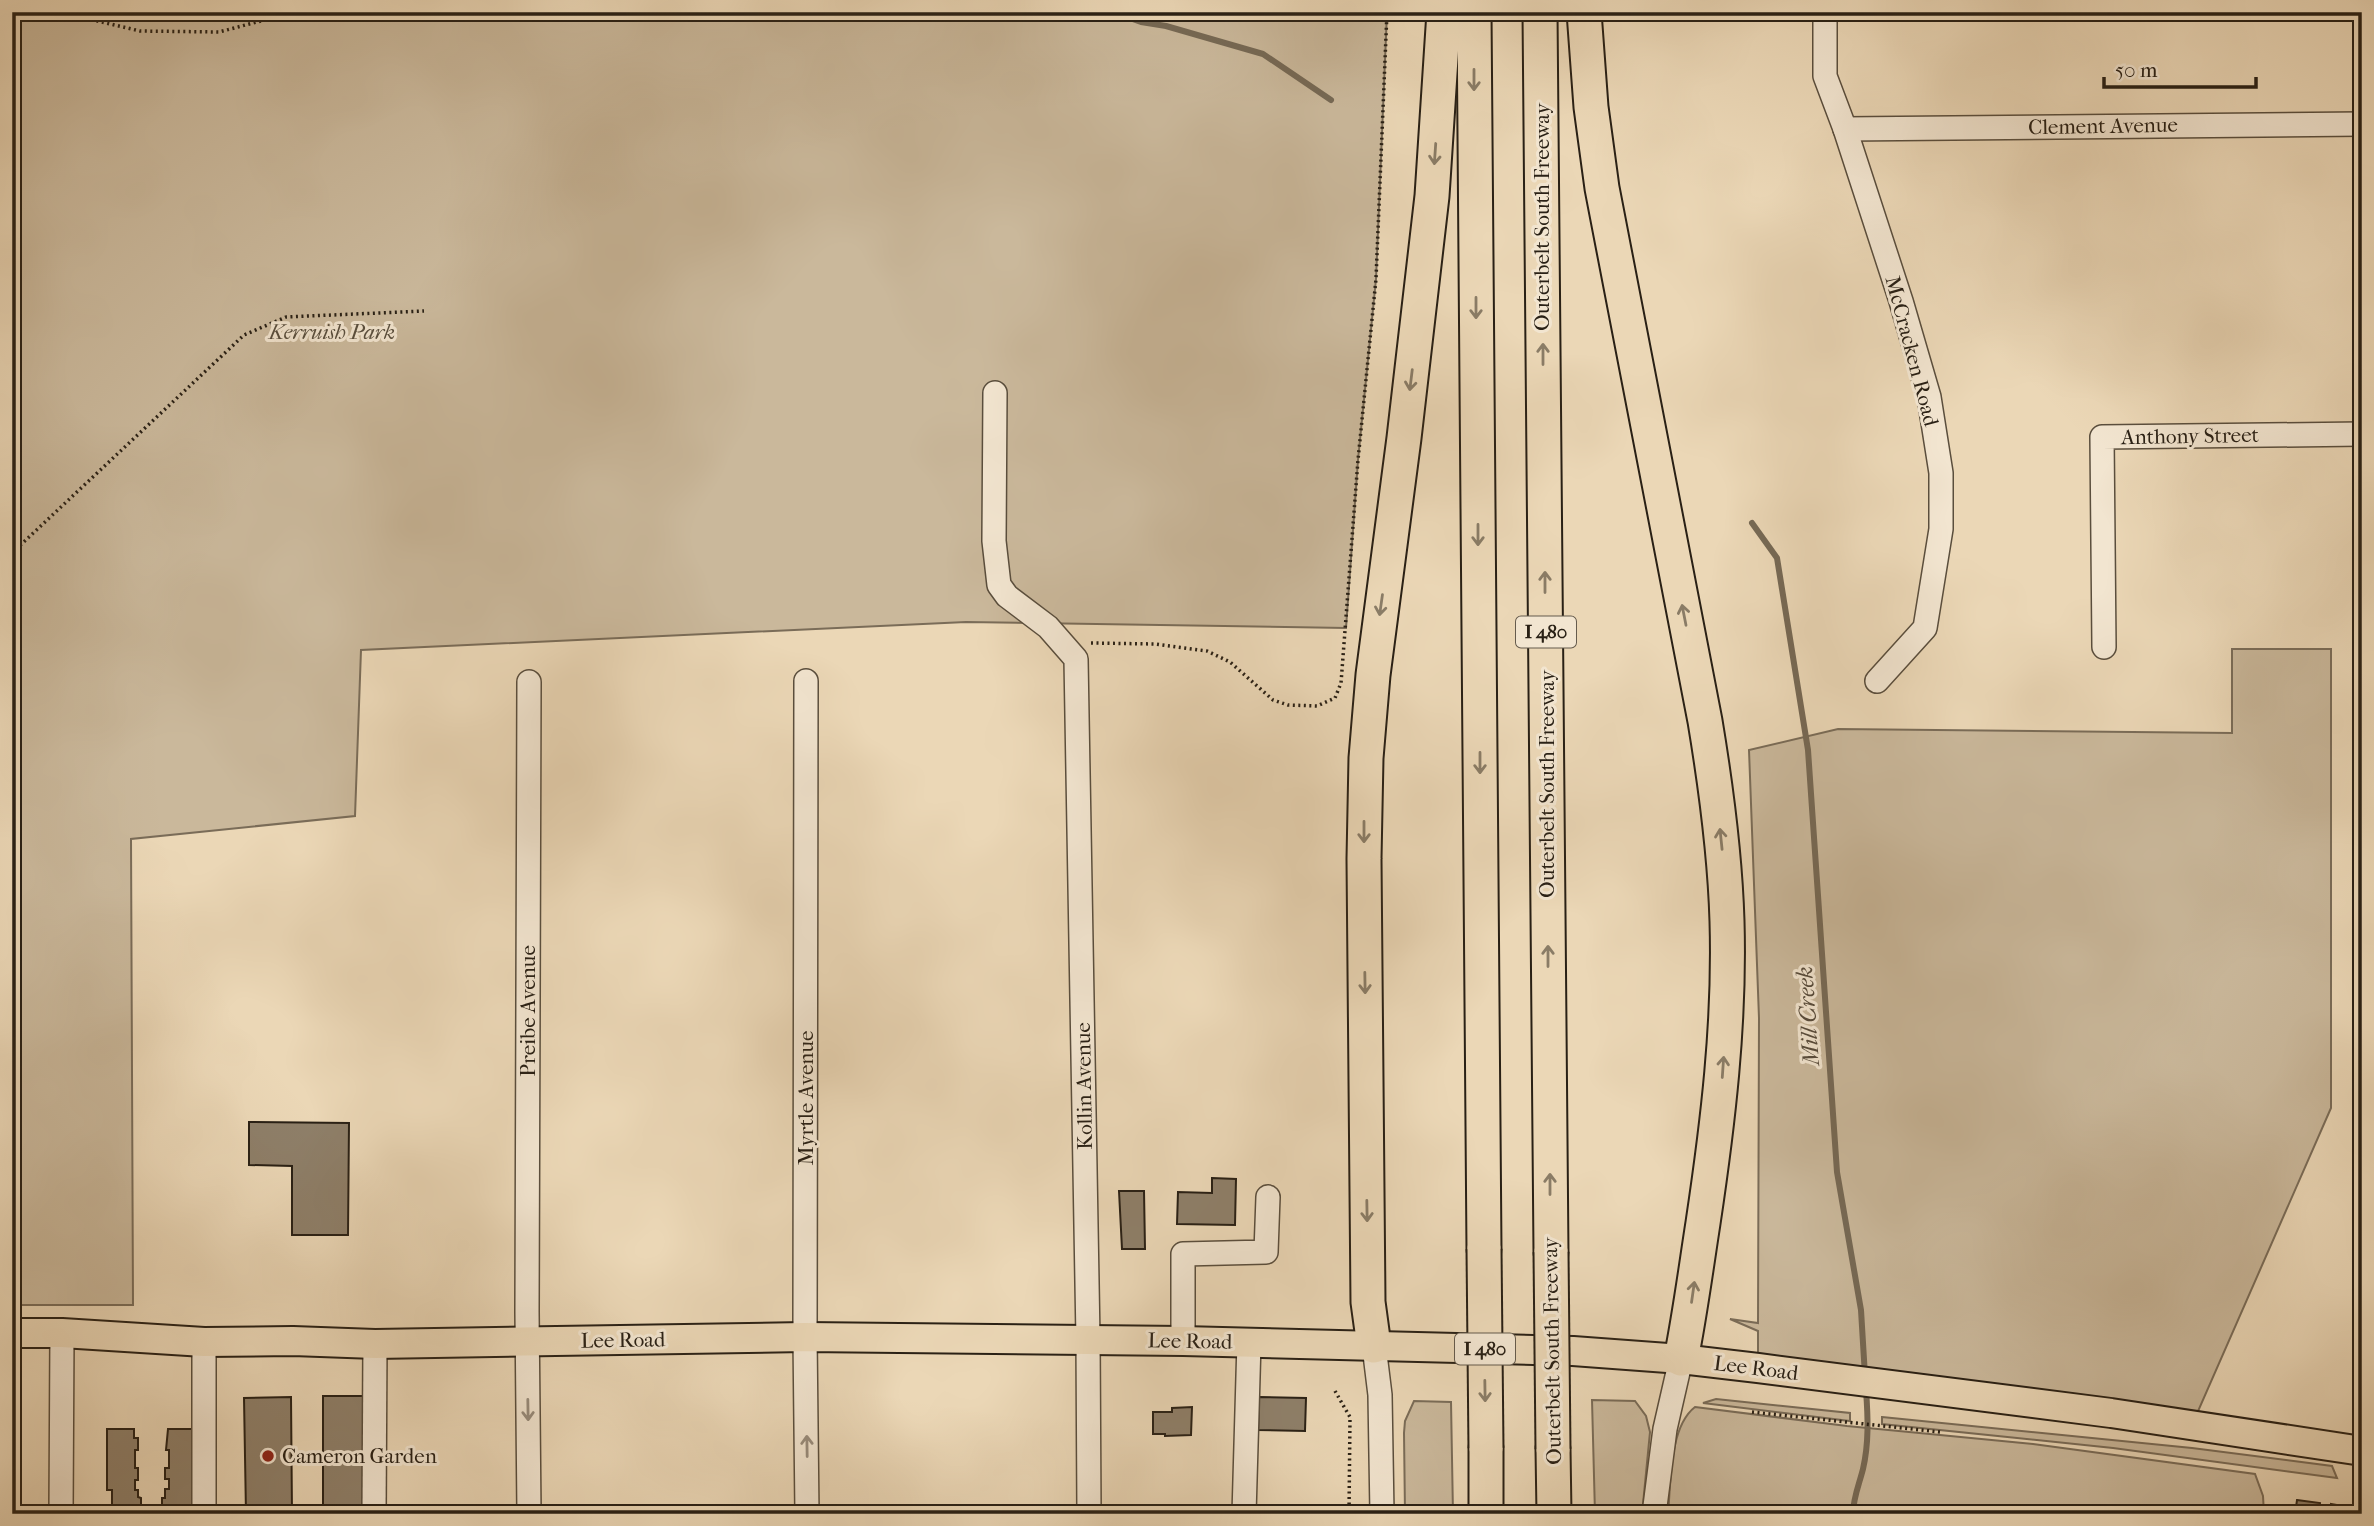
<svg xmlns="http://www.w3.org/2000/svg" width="2374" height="1526" viewBox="0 0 2374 1526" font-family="'IM FELL French Canon',serif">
  <rect width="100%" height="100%" fill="#ebd7b6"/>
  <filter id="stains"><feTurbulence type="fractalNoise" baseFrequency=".00286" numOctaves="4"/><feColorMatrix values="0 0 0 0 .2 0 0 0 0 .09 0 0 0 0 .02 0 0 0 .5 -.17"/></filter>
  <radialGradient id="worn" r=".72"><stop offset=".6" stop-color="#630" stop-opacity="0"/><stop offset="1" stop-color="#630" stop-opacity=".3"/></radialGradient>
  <g fill="#cab89b" stroke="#7a6c58" stroke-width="2">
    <path d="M12,12H1387L1376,279L1358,460L1346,628L966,622L361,650L355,816L131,839L133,1305H12Z"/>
    <path d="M2232,649H2331V1108L2192,1425L1758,1368V1331L1730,1319L1758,1323L1759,1018L1749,750L1838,729L2232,733Z"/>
    <path d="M1716,1399L1850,1413V1421L1703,1403Z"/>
    <path d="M1592,1400L1635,1401L1646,1416L1650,1432L1642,1514H1595Z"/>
    <path d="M1414,1401L1451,1402L1453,1514H1405L1404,1433L1405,1421Z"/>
    <path d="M1695,1407L1847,1426L2033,1444L2255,1474L2263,1496L2264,1514H1668C1671,1483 1669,1427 1695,1407Z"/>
    <path d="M1882,1417L2192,1448L2332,1466L2337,1478L2113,1448L1882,1424Z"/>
  </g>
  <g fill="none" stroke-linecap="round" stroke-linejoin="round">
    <g stroke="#766955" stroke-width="6">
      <path d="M1113,12L1141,22L1166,26L1263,54L1331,100"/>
      <path d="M1752,523L1777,558L1808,750L1837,1172L1861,1310L1865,1376"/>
      <path d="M1853,1514C1853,1498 1859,1485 1863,1469C1869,1443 1868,1417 1866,1390"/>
    </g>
  </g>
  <g fill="#8e7f69" stroke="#292015" stroke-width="2">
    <path d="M249,1122L349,1123L348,1235H292V1166L249,1165Z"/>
    <path d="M1212,1178L1236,1179L1235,1225L1177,1224L1178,1192L1212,1193Z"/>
    <path d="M1119,1191H1144L1145,1249H1122Z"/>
    <rect x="323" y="1396" width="43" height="118"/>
    <path d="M291,1397L292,1514H246L244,1398Z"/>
    <path d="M1259,1397L1306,1398L1305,1431L1258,1430Z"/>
    <path d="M1192,1407L1191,1435L1165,1436V1434H1153V1412H1172V1408Z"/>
    <path d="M107,1429H134V1438H138V1450H135V1468H138V1480H135V1490H138V1497L141,1498V1510H138V1514H112V1490H107Z"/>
    <path d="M168,1429H195V1490H192V1514H165V1509H162V1498H165V1489H169V1479H165V1468H169V1450H166Z"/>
    <path d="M2297,1500L2320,1503L2319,1514H2295Z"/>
    <path d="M2331,1504L2349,1507L2348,1514H2330Z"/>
  </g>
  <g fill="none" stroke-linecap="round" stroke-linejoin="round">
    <defs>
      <g id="minor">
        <path d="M1825,12V76L1845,129L1901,301L1929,397L1941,473V529L1925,628L1877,681"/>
        <path d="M1845,129L2362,124"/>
        <path d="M995,393L994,541L999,585L1007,596L1048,627L1076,659L1088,1339L1089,1514"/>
        <path d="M2104,647L2102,437L2362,434"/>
        <path d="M806,681L805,1337L807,1514"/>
        <path d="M1183,1341V1254L1266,1252L1268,1197"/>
        <path d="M1374,1346L1380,1395L1382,1514"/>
        <path d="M61,1514L62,1333"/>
        <path d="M204,1514V1342"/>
        <path d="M374,1514L375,1344"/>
        <path d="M529,1514L527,1312L529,682"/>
        <path d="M1244,1514L1249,1342"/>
        <path d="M1654,1514L1665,1429L1681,1359"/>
      </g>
      <path id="major" d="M12,1333H62L204,1342L293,1341L375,1344L805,1337L1183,1341L1573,1351L1681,1359L1758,1368L2111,1413L2362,1451"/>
      <g id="highway">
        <path d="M1474,12L1484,1249"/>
        <path d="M1540,12L1551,1252"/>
        <path d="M1584,12L1591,107L1602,188L1705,721C1716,787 1725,854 1727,921C1730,1023 1718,1123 1703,1223C1696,1268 1690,1314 1681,1359"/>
        <path d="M1374,1346L1368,1302L1364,859L1366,758L1373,675L1404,438L1432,196L1444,12"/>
        <path d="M1486,1448V1514"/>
        <path d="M1553,1449L1554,1514"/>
      </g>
    </defs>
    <use href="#minor" stroke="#5a4e3d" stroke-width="26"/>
    <use href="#major" stroke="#292015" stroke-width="32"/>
    <use href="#highway" stroke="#292015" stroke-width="37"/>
    <g stroke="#292015" stroke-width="3.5" stroke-dasharray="2 3.5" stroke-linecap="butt">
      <path d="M59,12L140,31L219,32L272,18L284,12"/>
      <path d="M12,553L244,335L286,317L424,311"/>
      <path d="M1091,643L1155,644L1207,651L1230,662L1273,700L1288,705L1317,706L1335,698L1341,683L1358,460L1376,279L1387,12"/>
      <path d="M1335,1391L1350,1417L1349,1514"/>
      <path d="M1752,1412L1940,1432"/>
    </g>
    <use href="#minor" stroke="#f2e5d0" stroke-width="23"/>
    <use href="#major" stroke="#ebd7b6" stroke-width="28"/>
    <use href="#highway" stroke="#ebd7b6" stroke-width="33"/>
    <defs>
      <g id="highway-bridge">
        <path d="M1484,1249L1486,1448"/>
        <path d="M1551,1252L1553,1449"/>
      </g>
    </defs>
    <use href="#highway-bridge" stroke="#292015" stroke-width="37" stroke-linecap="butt"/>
    <use href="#highway-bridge" stroke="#ebd7b6" stroke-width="33"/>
  </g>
  <defs><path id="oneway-shaft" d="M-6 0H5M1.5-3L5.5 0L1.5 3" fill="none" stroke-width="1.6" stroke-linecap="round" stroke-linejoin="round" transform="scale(1.75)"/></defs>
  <g stroke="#8a7c66">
    <use href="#oneway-shaft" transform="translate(1474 80) rotate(90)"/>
    <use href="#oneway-shaft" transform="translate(1435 154) rotate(94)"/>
    <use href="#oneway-shaft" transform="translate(1476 308) rotate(90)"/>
    <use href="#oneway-shaft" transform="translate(1543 354) rotate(-90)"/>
    <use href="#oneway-shaft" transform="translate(1411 380) rotate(97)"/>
    <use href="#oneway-shaft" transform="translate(1478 535) rotate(90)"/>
    <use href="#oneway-shaft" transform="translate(1545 582) rotate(-90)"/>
    <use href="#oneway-shaft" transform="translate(1381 605) rotate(98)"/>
    <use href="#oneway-shaft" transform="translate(1684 615) rotate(-101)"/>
    <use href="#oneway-shaft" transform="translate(1480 763) rotate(90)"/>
    <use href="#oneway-shaft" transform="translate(1364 832) rotate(90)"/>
    <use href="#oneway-shaft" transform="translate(1721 839) rotate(-96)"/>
    <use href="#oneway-shaft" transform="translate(1548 956) rotate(-90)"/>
    <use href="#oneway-shaft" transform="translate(1365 983) rotate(89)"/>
    <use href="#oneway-shaft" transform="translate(1723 1067) rotate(-86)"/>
    <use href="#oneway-shaft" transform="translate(1550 1184) rotate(-90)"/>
    <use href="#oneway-shaft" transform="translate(1367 1211) rotate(89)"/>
    <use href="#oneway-shaft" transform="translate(1693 1292) rotate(-82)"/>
    <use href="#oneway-shaft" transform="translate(1485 1391) rotate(89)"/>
  </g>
  <g stroke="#988c7c">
    <use href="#oneway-shaft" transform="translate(528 1410) rotate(89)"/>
    <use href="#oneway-shaft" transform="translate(807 1446) rotate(-91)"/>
  </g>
  <circle fill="#8f2418" stroke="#f2e5d0" stroke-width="2.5" cx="268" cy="1456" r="7"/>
  <g text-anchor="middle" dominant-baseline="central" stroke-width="6" stroke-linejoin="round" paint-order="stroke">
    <g fill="#f2e5d0" stroke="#655b4d" stroke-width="2">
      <rect x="1516" y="616.5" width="60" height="31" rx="5"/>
      <rect x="1455" y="1333.5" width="60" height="31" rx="5"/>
    </g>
    <g font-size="19" font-weight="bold" fill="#292015">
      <text x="1546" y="632">I 480</text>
      <text x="1485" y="1349">I 480</text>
    </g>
    <g font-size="21" fill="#292015" stroke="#f2e5d0">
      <text transform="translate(2103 126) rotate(-1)">Clement Avenue</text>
      <text transform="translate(1542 217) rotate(-90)">Outerbelt South Freeway</text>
      <text transform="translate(1912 351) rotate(75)">McCracken Road</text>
      <text transform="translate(2190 436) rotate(-1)">Anthony Street</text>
      <text transform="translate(1547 784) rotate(-90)">Outerbelt South Freeway</text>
      <text transform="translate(528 1011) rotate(-90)">Preibe Avenue</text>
      <text transform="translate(1084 1086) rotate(-91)">Kollin Avenue</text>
      <text transform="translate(806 1098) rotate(-90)">Myrtle Avenue</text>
      <text transform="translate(623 1340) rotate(-1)">Lee Road</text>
      <text transform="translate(1190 1341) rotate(1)">Lee Road</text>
      <text transform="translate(1552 1351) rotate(-91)">Outerbelt South Freeway</text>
      <text transform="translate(1756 1368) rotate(7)">Lee Road</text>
    </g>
    <g font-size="21" font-style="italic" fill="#594e3d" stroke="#f2e5d0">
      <text x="332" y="332">Kerruish Park</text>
    </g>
    <g font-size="21" fill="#292015" stroke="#f2e5d0" text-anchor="start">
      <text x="282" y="1456">Cameron Garden</text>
    </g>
    <g font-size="23" font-style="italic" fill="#564a3a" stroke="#f2e5d0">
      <text transform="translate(1808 1016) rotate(-94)">Mill Creek</text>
    </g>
  </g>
  <rect width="2374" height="1526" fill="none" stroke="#ebd7b6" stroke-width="42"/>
  <rect x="14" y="14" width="2346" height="1498" fill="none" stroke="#292015" stroke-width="3.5"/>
  <rect x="21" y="21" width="2332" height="1484" fill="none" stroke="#292015" stroke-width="2"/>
  <path d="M2104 77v10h152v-10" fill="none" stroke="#292015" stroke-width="3.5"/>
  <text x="2115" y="77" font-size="21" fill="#292015" stroke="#f2e5d0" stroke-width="5" paint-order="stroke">50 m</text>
  <rect width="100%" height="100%" filter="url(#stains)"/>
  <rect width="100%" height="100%" fill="url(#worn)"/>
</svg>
